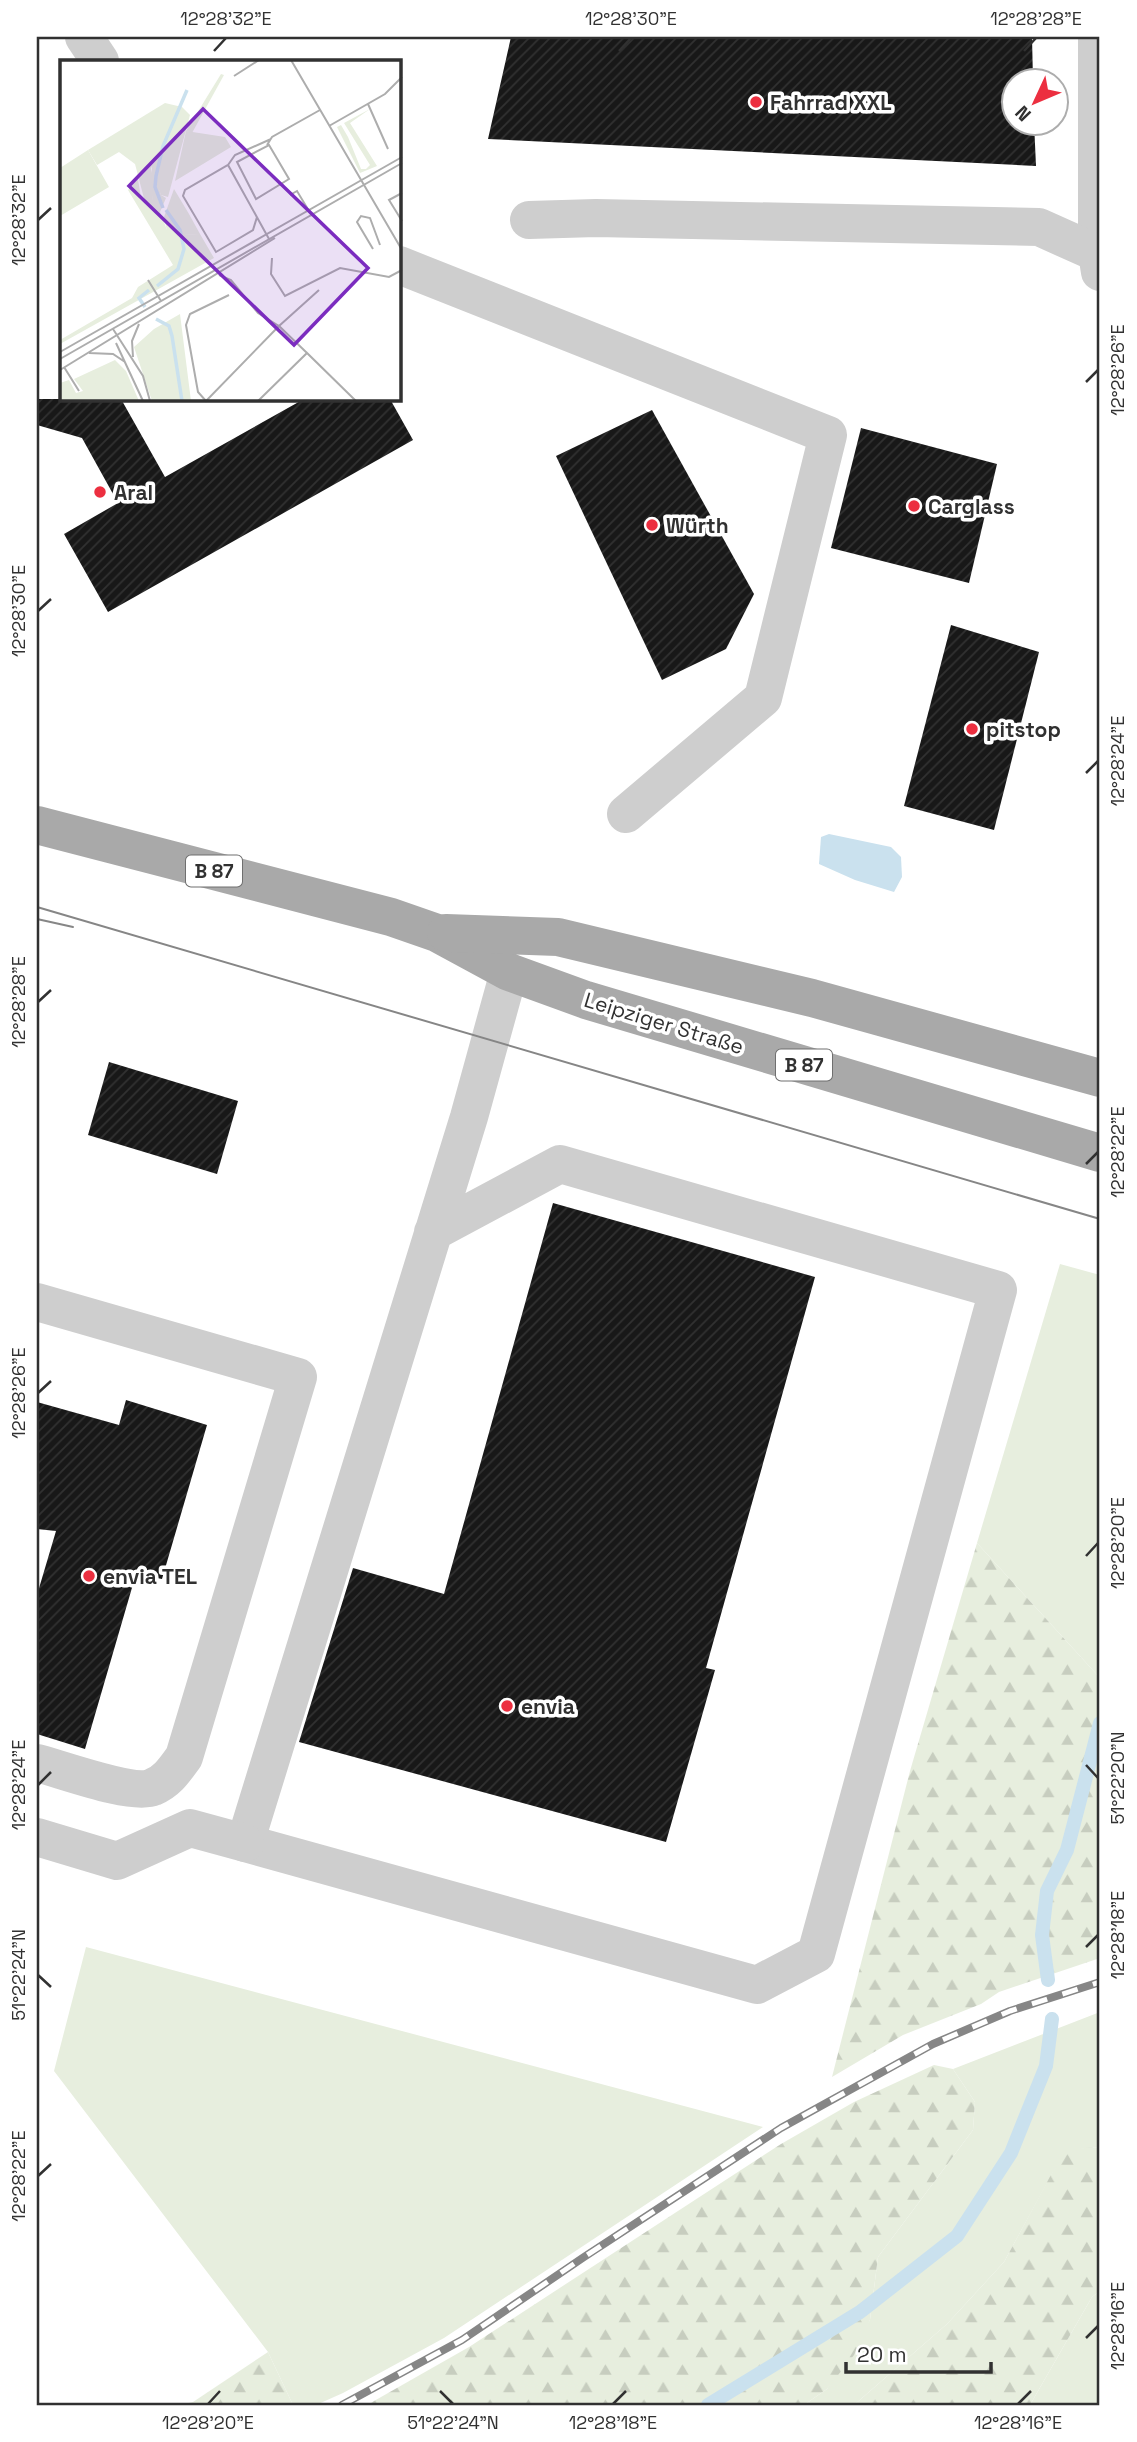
<svg xmlns="http://www.w3.org/2000/svg" width="1137" height="2442" viewBox="0 0 1137 2442" font-family="'Space Grotesk',sans-serif">
  <defs>
    <pattern id="forest-firs" width="22" height="20" patternUnits="userSpaceOnUse" patternTransform="scale(1.75)"><rect width="22" height="20" fill="#e7eede"/><path d="M5 1l3.5 6h-7zM16 11l3.5 6h-7z" fill="#c7cdbf"/></pattern>
    <pattern id="building-hatch" width="6" height="6" patternUnits="userSpaceOnUse" patternTransform="scale(1.75)"><rect width="6" height="6" fill="#181818"/><path d="M-1 1l2-2M0 6l6-6M5 7l2-2" fill="none" stroke="#313131"/></pattern>
  </defs>
  <rect width="100%" height="100%" fill="#fff"/>
  <g fill="#e7eede">
    <path d="M1060,1264L1100,1275V1678L977,1543Z"/>
    <path d="M86,1947L763,2127L444,2338L343,2393L316,2405H293L268,2352L54,2071Z"/>
    <path d="M1100,2012V2147L1070,2150L1053,2172L1004,2262L947,2324L854,2405H804L827,2389L870,2320L878,2257L973,2130L975,2102L953,2069Z"/>
    <path d="M1100,2291V2405H1030L1092,2297Z"/>
  </g>
  <g fill="url(#forest-firs)">
    <path d="M977,1543L1100,1678V1958L999,1992L981,2004L903,2035L832,2077L910,1771Z"/>
    <path d="M934,2065L953,2069L975,2102L973,2130L878,2257L870,2320L854,2355L827,2389L804,2405H367L469,2347L781,2144L854,2102Z"/>
    <path d="M1100,2147V2291L1092,2297L1030,2405H854L947,2324L1004,2262L1053,2171L1070,2149Z"/>
    <path d="M268,2352L293,2405H179L193,2402Z"/>
  </g>
  <path fill="#cae1ee" d="M829,834L891,847L901,857L902,877L894,892L855,880L819,864L821,837Z"/>
  <g fill="none" stroke-linecap="round" stroke-linejoin="round">
    <g stroke="#cae1ee" stroke-width="14">
      <path d="M1048,1980L1042,1935L1047,1891L1067,1850L1100,1723"/>
      <path d="M708,2405L860,2312L957,2236L1011,2153L1046,2066L1052,2019"/>
    </g>
  </g>
  <g fill="url(#building-hatch)">
    <path d="M511,37H1032L1033,80H1014V122H1034L1036,166L488,139Z"/>
    <path d="M37,399H121L165,477L304,399H390L413,440L108,612L64,534L118,503L82,438L37,425Z"/>
    <path d="M652,410L754,594L726,649L662,680L556,456Z"/>
    <path d="M861,428L997,464L969,583L831,548Z"/>
    <path d="M951,625L1039,652L994,830L904,806Z"/>
    <path d="M109,1062L238,1101L217,1174L88,1135Z"/>
    <path d="M553,1203L815,1277L706,1668L715,1670L666,1842L299,1742L353,1568L444,1594Z"/>
    <path d="M126,1400L207,1425L162,1579L136,1574L85,1749L37,1734V1595L56,1531L37,1529V1402L119,1425Z"/>
  </g>
  <g fill="none" stroke-linecap="round" stroke-linejoin="round">
    <g stroke="#cecece" stroke-width="38">
      <path d="M84,37L100,61"/>
      <path d="M1097,37V253H1100"/>
      <path d="M529,220L596,218L1039,227L1097,253L1100,272"/>
      <path d="M399,265L828,435L763,698L626,814"/>
      <path d="M433,1232L560,1164L998,1290L816,1954L757,1985L245,1843L469,1117L509,972"/>
      <path d="M37,1302L298,1377L184,1757C175,1769 168,1781 153,1787C133,1796 61,1769 37,1763"/>
      <path d="M37,1837L117,1861L190,1828L245,1843"/>
    </g>
    <g stroke="#a9a9a9" stroke-width="38">
      <path d="M37,825L391,917L437,933L509,972L586,1000L1100,1153"/>
      <path d="M446,933L558,937L812,998L1100,1078"/>
    </g>
    <g stroke="#868686" stroke-width="2">
      <path d="M37,907L1100,1219"/>
      <path d="M37,919L73,927"/>
    </g>
    <defs>
      <path id="rail" d="M342,2405L462,2340L584,2257L781,2128L933,2044L1010,2011L1100,1982"/>
    </defs>
    <use href="#rail" stroke="#868686" stroke-width="8"/>
    <use href="#rail" stroke="#fff" stroke-width="5" stroke-dasharray="16" stroke-linecap="butt"/>
  </g>
  <path fill="none" stroke="#313131" stroke-width="2.5" d="M214,51L226,38M619,51L631,38M1024,51L1036,38M38,220L51,208M1086,382L1098,370M38,611L51,599M1086,773L1098,761M38,1002L51,990M1086,1164L1098,1152M38,1393L51,1381M1086,1556L1098,1543M1086,1765L1098,1778M38,1785L51,1772M1086,1947L1098,1935M38,1975L51,1987M38,2176L51,2164M1086,2338L1098,2326M440,2391L453,2404M208,2404L220,2391M613,2404L626,2391M1018,2404L1031,2391"/>
  <g fill="#ec2f40" stroke="#fff" stroke-width="2.5">
    <circle cx="756" cy="102" r="7"/>
    <circle cx="100" cy="492" r="7"/>
    <circle cx="914" cy="506" r="7"/>
    <circle cx="652" cy="525" r="7"/>
    <circle cx="972" cy="729" r="7"/>
    <circle cx="89" cy="1576" r="7"/>
    <circle cx="507" cy="1706" r="7"/>
  </g>
  <g text-anchor="middle" dominant-baseline="central" stroke-width="7" stroke-linejoin="round" paint-order="stroke">
    <g fill="#fff" stroke="#6f6f6f" stroke-width="2">
      <rect x="186" y="855.5" width="56" height="31" rx="5"/>
      <rect x="776" y="1049.5" width="56" height="31" rx="5"/>
    </g>
    <g font-size="19" font-weight="bold" fill="#313131">
      <text x="214" y="871">B 87</text>
      <text x="804" y="1065">B 87</text>
    </g>
    <g font-size="21" font-weight="bold" fill="#313131" stroke="#fff" text-anchor="start">
      <text x="770" y="102">Fahrrad XXL</text>
      <text x="114" y="492">Aral</text>
      <text x="928" y="506">Carglass</text>
      <text x="666" y="525">Würth</text>
      <text x="986" y="729">pitstop</text>
      <text x="103" y="1576">envia TEL</text>
      <text x="521" y="1706">envia</text>
    </g>
    <g font-size="21" fill="#313131" stroke="#fff">
      <text transform="translate(664 1023) rotate(17)">Leipziger Straße</text>
    </g>
  </g>
  <g transform="translate(60 60)">
    <rect width="341" height="341" fill="#fff"/>
    <path d="M310,49L290,63L317,106L300,113L277,67L281,65L288,77L301,109H306L310,105L284,63ZM126,71L165,77L171,87L115,121ZM28,90L49,127L0,156V108ZM93,105L101,135L106,138L100,152L109,175L140,174L154,198L0,284V280L72,238L78,227L113,205L68,130L78,119L81,138L93,140L89,121ZM120,254L131,341H92L74,287L94,269ZM55,300L66,311L79,341H0V323L9,320L16,333L23,331L14,319Z" fill="#e7eede"/>
    <path d="M161,14L164,15L132,73L126,71ZM105,43L122,47L130,55L108,137L101,135L91,106L93,141L86,146L75,104L59,92L37,105L28,90ZM114,129L129,154L140,174L108,176L104,157ZM46,316L55,321L67,341H45L35,323Z" fill="#e7eede"/>
    <path fill="none" stroke="#cae1ee" stroke-width="3.5" d="M103,148L95,127L96,116L103,86L127,30M97,226L118,209L124,189L120,170L106,150M85,247L79,238L89,230M96,259L109,266L112,276L122,341"/>
    <path fill="none" stroke="#adadad" stroke-width="2" d="M231,0L342,190M174,16L199,0M308,44L328,89M269,66L325,34L342,17M207,85L212,77L260,50M209,85L229,119L196,139L177,102ZM168,105L175,95L211,79M342,133L329,140L342,161M230,135L237,131L252,156M197,157L193,170L156,192L123,136L125,130L168,105L209,179M313,189L297,162L301,156L310,158L320,185M212,198L211,214L225,236L280,208L329,217L342,210M159,215L171,220L198,253L219,266L259,230M88,220L101,241M169,235L130,254L126,265L138,332L146,341L219,266L247,293M53,269L83,316L90,341M56,283L83,341M0,292L342,97M29,293L53,294L65,302M73,297L72,281L79,264M0,299L342,103M4,307L19,331M0,310L215,178M198,341L247,293L296,341"/>
    <path fill="#7b2cbf" fill-opacity="0.15" stroke="#7b2cbf" stroke-width="3.5" d="M143,49L308,208L234,285L69,126Z"/>
    <rect width="341" height="341" fill="none" stroke="#313131" stroke-width="3.5"/>
  </g>
  <rect width="1137" height="2442" fill="none" stroke="#ffffff" stroke-width="77"/>
  <g transform="translate(1035 102) rotate(226)"><circle r="33" fill="#ffffff" stroke="#adadad" stroke-width="2"/>
  <path d="M0-5L12 26L0 18L-12 26Z" fill="#ec2f40"/>
  <text y="-10" font-size="19" font-weight="bold" text-anchor="middle" fill="#313131">N</text>
  </g>
  <path d="M846 2362v10h145v-10" fill="none" stroke="#313131" stroke-width="3.5"/>
  <text x="857" y="2362" font-size="21" fill="#313131" stroke="#ffffff" stroke-width="5" paint-order="stroke">20 m</text>
  <rect x="38" y="38" width="1060" height="2366" fill="none" stroke="#313131" stroke-width="2.5"/>
  <g font-size="18" text-anchor="middle" fill="#313131">
    <text x="226" y="25">12°28'32"E</text>
    <text x="631" y="25">12°28'30"E</text>
    <text x="1036" y="25">12°28'28"E</text>
    <text transform="translate(19 220) rotate(-90)" y="6">12°28'32"E</text>
    <text transform="translate(1118 370) rotate(-90)" y="6">12°28'26"E</text>
    <text transform="translate(19 611) rotate(-90)" y="6">12°28'30"E</text>
    <text transform="translate(1118 761) rotate(-90)" y="6">12°28'24"E</text>
    <text transform="translate(19 1002) rotate(-90)" y="6">12°28'28"E</text>
    <text transform="translate(1118 1152) rotate(-90)" y="6">12°28'22"E</text>
    <text transform="translate(19 1393) rotate(-90)" y="6">12°28'26"E</text>
    <text transform="translate(1118 1543) rotate(-90)" y="6">12°28'20"E</text>
    <text transform="translate(1118 1778) rotate(-90)" y="6">51°22'20"N</text>
    <text transform="translate(19 1785) rotate(-90)" y="6">12°28'24"E</text>
    <text transform="translate(1118 1935) rotate(-90)" y="6">12°28'18"E</text>
    <text transform="translate(19 1975) rotate(-90)" y="6">51°22'24"N</text>
    <text transform="translate(19 2176) rotate(-90)" y="6">12°28'22"E</text>
    <text transform="translate(1118 2326) rotate(-90)" y="6">12°28'16"E</text>
    <text x="208" y="2429">12°28'20"E</text>
    <text x="453" y="2429">51°22'24"N</text>
    <text x="613" y="2429">12°28'18"E</text>
    <text x="1018" y="2429">12°28'16"E</text>
  </g>
</svg>
